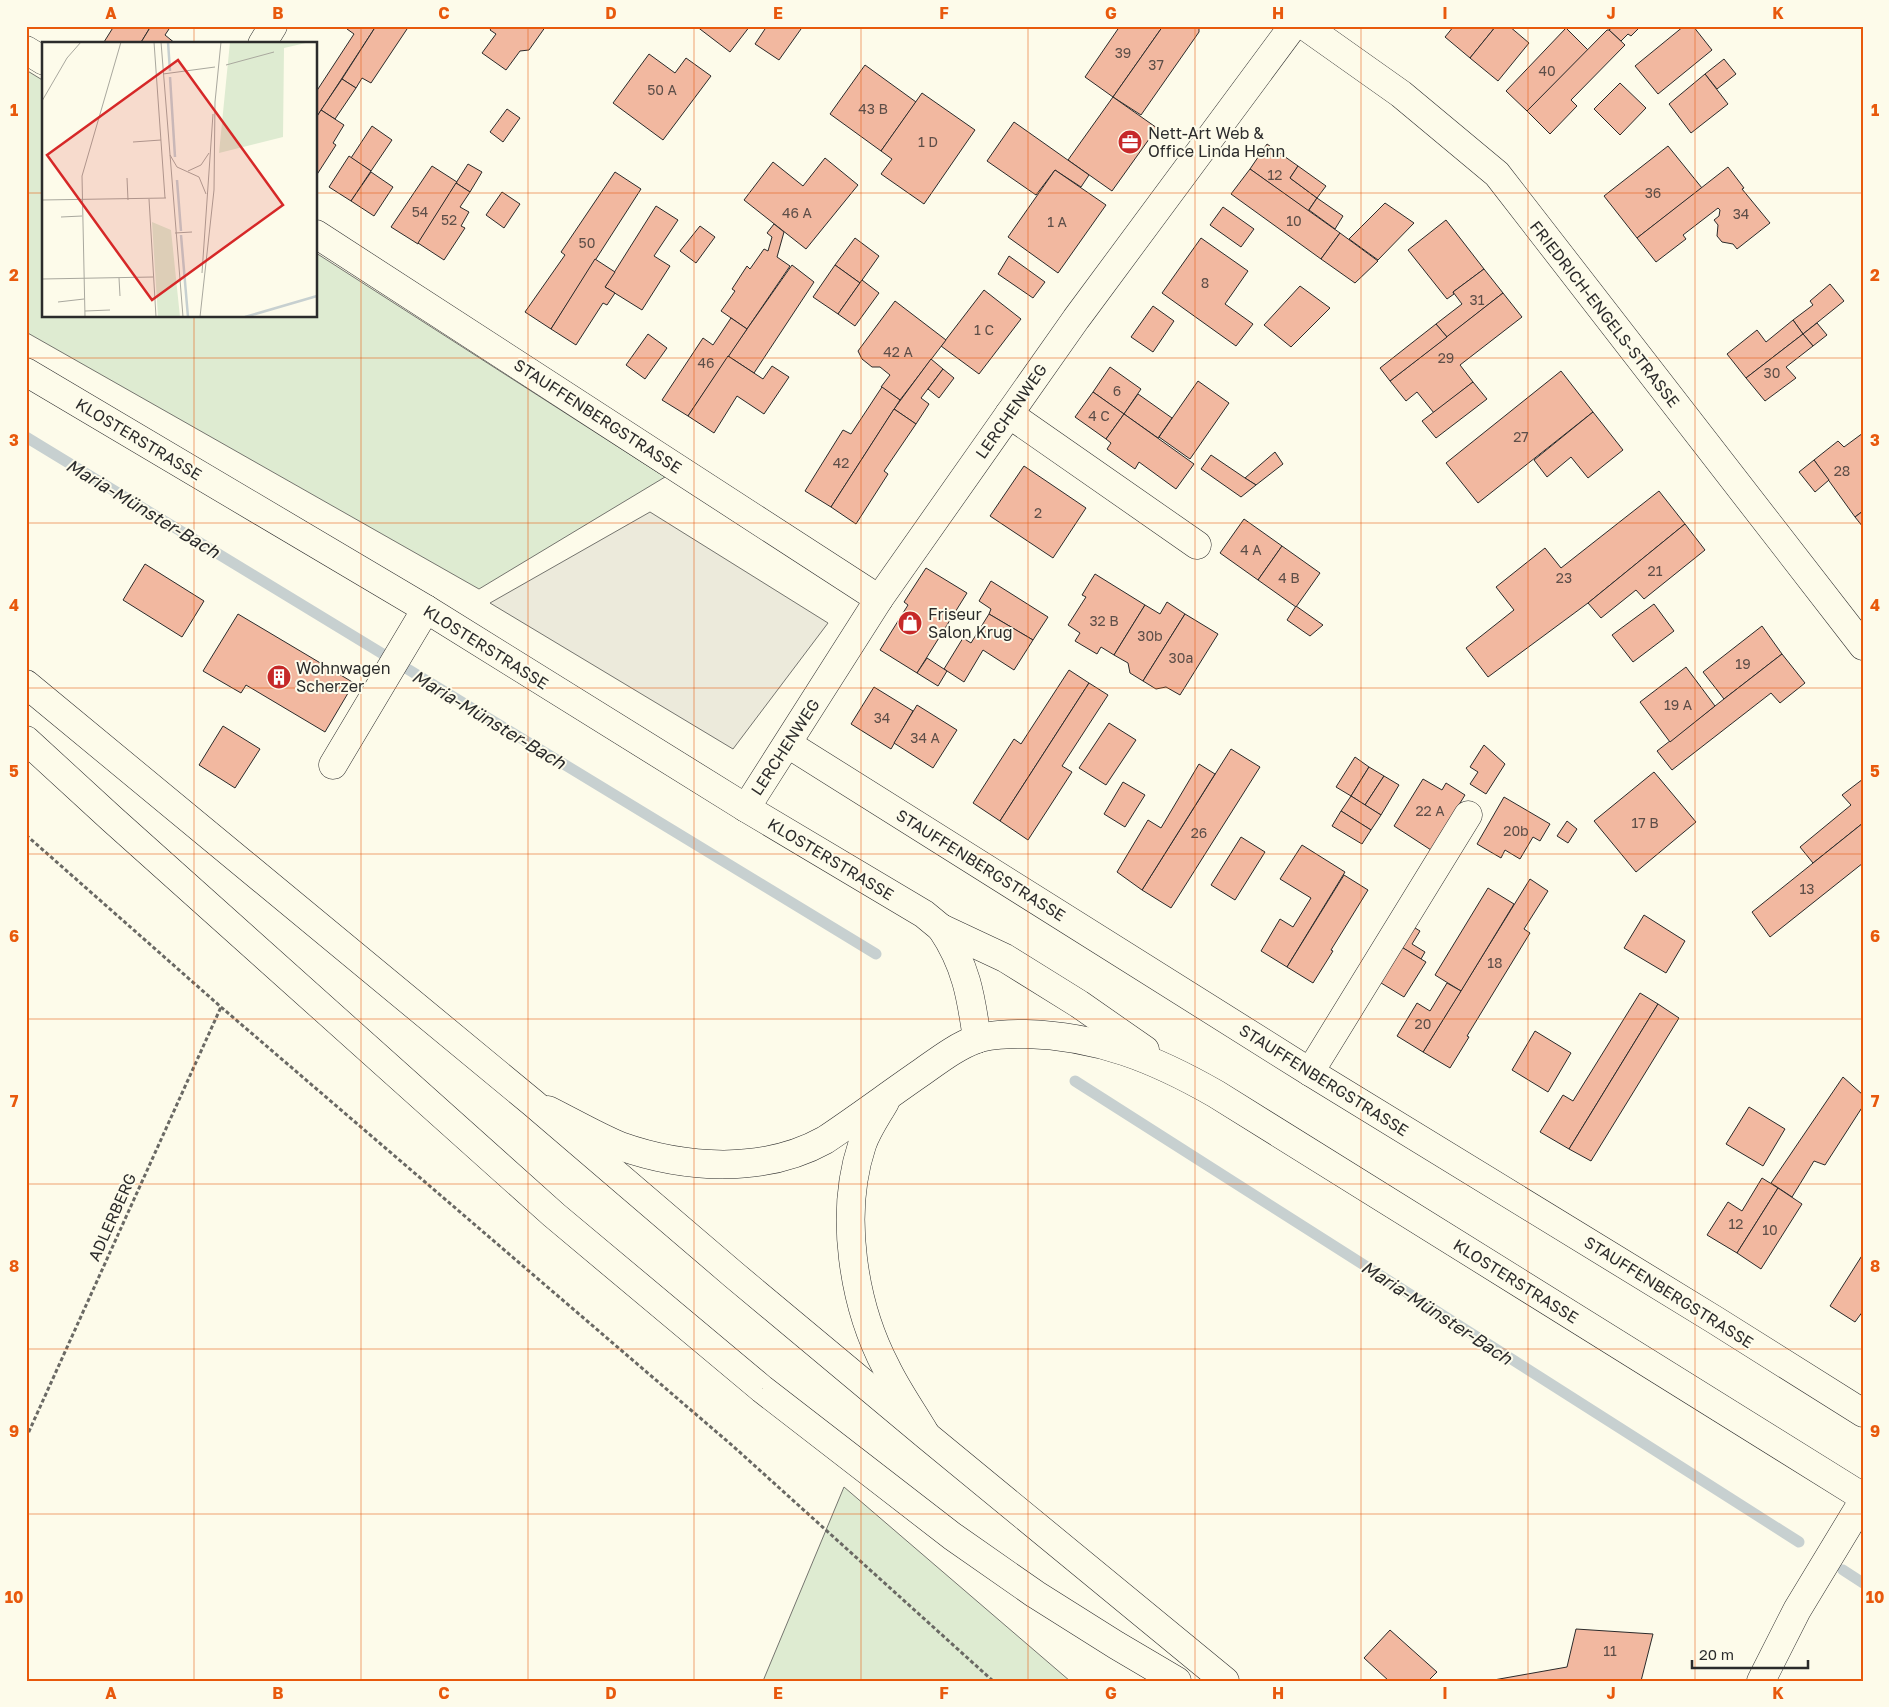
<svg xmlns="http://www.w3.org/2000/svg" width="1889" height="1707" viewBox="0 0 1889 1707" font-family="'Golos Text',sans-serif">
  <rect width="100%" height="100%" fill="#fdfbea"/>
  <g fill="#deebd1" stroke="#74746e">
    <path d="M26,70L44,81V316H316V253L665,477L479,589L26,332Z"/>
    <path d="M844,1487L1070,1681H763Z"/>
  </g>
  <path fill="#eceadb" stroke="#74746e" d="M650,512L828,623L733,749L490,603Z"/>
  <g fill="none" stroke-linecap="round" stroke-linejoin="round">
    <g stroke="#c7d0d0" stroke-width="11">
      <path d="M26,437L876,954"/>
      <path d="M1075,1081L1799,1542"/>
      <path d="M1843,1570L1863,1583"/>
    </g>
  </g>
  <g fill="#f2b8a0" stroke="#2b2b2b">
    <path d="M114,26H151L140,44H107L104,42Z"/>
    <path d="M151,26H171L165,35L176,44H140Z"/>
    <path d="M346,26H376L316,118V92L354,34L347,29L348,28Z"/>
    <path d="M376,26H409L371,83L362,78L356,88L342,79Z"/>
    <path d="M493,26H546L529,50L520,51L506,70L482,53L496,34L490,30Z"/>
    <path d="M696,26H750L730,52Z"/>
    <path d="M767,26H797L801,29L779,60L755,44Z"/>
    <path d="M1120,26H1163L1113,97L1085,77Z"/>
    <path d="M1163,26H1199V32L1141,115L1113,97Z"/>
    <path d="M1454,26H1496L1470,58L1445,37Z"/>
    <path d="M1496,26H1509L1529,43L1498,81L1470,58Z"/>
    <path d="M1614,26H1637L1638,29L1631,36L1628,34L1621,41L1609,30Z"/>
    <path d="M1684,26H1693L1712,50L1658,94L1635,66Z"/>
    <path d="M1566,28L1588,50L1527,111L1506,91Z"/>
    <path d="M1607,30H1609L1625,45L1571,100L1577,106L1550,134L1527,111Z"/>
    <path d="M649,54L675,73L686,58L711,76L663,140L613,103Z"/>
    <path d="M1724,59L1736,74L1717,89L1705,74Z"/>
    <path d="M865,65L916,102L881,151L830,114Z"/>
    <path d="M1705,74L1728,104L1691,133L1669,104Z"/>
    <path d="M342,79L356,88L335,119L321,110Z"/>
    <path d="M1620,83L1646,108L1620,135L1594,109Z"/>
    <path d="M922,93L975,130L924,204L881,174L892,159L881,151Z"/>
    <path d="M1113,97L1157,128L1112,191L1068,160Z"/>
    <path d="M507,109L520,118L503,142L490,132Z"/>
    <path d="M321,110L344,125L333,143L336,145L316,176V118Z"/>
    <path d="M1014,122L1089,175L1081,187L1055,170L1036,195L987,161Z"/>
    <path d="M372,126L392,140L371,171L351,158Z"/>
    <path d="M1267,144L1298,166L1290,178L1317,198L1308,211L1250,169Z"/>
    <path d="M1668,146L1702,188L1637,238L1604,196Z"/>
    <path d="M349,156L371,171L351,201L329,187Z"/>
    <path d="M825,158L858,185L806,249L744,200L773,162L803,186Z"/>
    <path d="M468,164L482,172L470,192L456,183Z"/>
    <path d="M432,166L457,182L418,244L391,227Z"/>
    <path d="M1298,166L1326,186L1317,198L1290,178Z"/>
    <path d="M1728,167L1744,188L1742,189L1770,223L1737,249L1733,244L1722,242L1717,236L1718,225L1714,220L1719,216L1720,210L1718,208L1683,235L1686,239L1656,262L1637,238Z"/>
    <path d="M1250,169L1340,233L1321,259L1231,194Z"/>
    <path d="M1055,170L1106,205L1058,273L1008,237Z"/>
    <path d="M371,172L393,187L374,216L351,201Z"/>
    <path d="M615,172L641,189L551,329L525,312L565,255L561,252Z"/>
    <path d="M456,183L470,192L460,207L469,212L461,226L465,228L444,260L418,243Z"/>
    <path d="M502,192L520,204L504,228L486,215Z"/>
    <path d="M1317,198L1343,216L1335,229L1309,210Z"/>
    <path d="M1385,203L1414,223L1378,260L1349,239Z"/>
    <path d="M656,206L678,220L654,256L670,266L642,310L605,287Z"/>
    <path d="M1223,207L1254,229L1241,247L1210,225Z"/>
    <path d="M1446,220L1484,269L1453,292L1454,294L1447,299L1408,250Z"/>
    <path d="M774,224L784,232L777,257L790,266L747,329L721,311L735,291L732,289L747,266L750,269L764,249L768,251L772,237L767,233Z"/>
    <path d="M700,226L715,237L696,263L680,251Z"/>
    <path d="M1340,233L1378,261L1355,283L1321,259Z"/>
    <path d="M855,238L879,256L860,283L835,265Z"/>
    <path d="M1201,238L1248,271L1225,304L1253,324L1236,346L1162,293Z"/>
    <path d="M1009,256L1045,282L1033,298L998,274Z"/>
    <path d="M595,259L615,272L605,287L615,293L607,305L603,303L576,345L551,329Z"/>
    <path d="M792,265L814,282L754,373L728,356Z"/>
    <path d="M835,265L860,283L838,314L813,297Z"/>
    <path d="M1484,269L1503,293L1447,337L1436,324L1462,304L1453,292Z"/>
    <path d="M862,280L879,293L855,326L838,314Z"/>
    <path d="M1830,284L1844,301L1803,334L1793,320L1813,305L1810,301Z"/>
    <path d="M1300,286L1330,308L1291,347L1264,325Z"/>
    <path d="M984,290L1021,319L979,374L941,346Z"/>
    <path d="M1503,293L1522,317L1460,365L1473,382L1434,413L1417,392L1406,401L1390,381Z"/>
    <path d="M895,301L946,340L900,400L881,387L890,375L880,367H872L862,359L858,351Z"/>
    <path d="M1153,306L1174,321L1153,352L1131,337Z"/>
    <path d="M731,318L747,329L688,416L662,400L703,338L713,345Z"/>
    <path d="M1793,320L1803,334L1746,378L1727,354L1757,330L1766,342Z"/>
    <path d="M1817,323L1827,335L1813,346L1803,334Z"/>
    <path d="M1436,324L1447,337L1390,381L1380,368Z"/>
    <path d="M648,334L667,348L645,379L626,365Z"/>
    <path d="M1803,334L1813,346L1786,367L1796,378L1765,401L1746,378Z"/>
    <path d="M728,356L763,379L772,366L789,377L764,414L737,396L714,433L688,416Z"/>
    <path d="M931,359L943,369L921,398L929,404L916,424L894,409Z"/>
    <path d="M1110,367L1141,389L1124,414L1093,392Z"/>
    <path d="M943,369L954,378L939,398L928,389Z"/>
    <path d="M1561,371L1593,412L1478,503L1446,463Z"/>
    <path d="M1198,381L1229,403L1190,459L1159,437Z"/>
    <path d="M1473,382L1487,399L1436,438L1422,421Z"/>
    <path d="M882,387L900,400L831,507L805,491L843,430L851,434Z"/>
    <path d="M1093,392L1124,414L1106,439L1075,417Z"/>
    <path d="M1138,394L1172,418L1158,438L1124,414Z"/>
    <path d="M894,409L916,424L884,471L888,474L856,524L831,507Z"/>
    <path d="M1593,412L1623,450L1588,478L1571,457L1547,477L1534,460Z"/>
    <path d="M1124,414L1194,464L1176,489L1139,462L1135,469L1107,449L1111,443L1106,439Z"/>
    <path d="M1863,433V511L1855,517L1814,460L1838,441L1844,447Z"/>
    <path d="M1275,452L1283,464L1256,485L1245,478Z"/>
    <path d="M1211,455L1245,478L1256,485L1241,497L1201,469Z"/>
    <path d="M1814,460L1829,480L1815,492L1799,472Z"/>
    <path d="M1024,466L1086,508L1053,558L990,516Z"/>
    <path d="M1659,491L1685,524L1588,603L1488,677L1466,648L1514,610L1496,587L1545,548L1561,568Z"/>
    <path d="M1863,511V527L1855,517Z"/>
    <path d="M1244,519L1282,546L1258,580L1220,553Z"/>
    <path d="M1685,524L1705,550L1644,599L1636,590L1601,618L1588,603Z"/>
    <path d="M1282,546L1320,573L1296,607L1258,580Z"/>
    <path d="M145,564L204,601L182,637L123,600Z"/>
    <path d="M926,568L967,593L917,673L880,650L908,605L904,602Z"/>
    <path d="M1095,574L1145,605L1114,655L1101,647L1097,654L1075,641L1080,633L1068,625L1086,597L1082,595Z"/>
    <path d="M991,581L1048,617L1033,640L989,614L991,609L979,601Z"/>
    <path d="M1167,602L1185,614L1143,681L1130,673L1128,663L1114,655L1145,605L1160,614Z"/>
    <path d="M1654,604L1674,631L1633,662L1612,635Z"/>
    <path d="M1296,606L1323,625L1310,636L1287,620Z"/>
    <path d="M238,614L354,683L325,732L246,685L241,693L203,671Z"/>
    <path d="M989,614L1033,640L1014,670L983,650L964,682L944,669L963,638L971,643Z"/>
    <path d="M1185,614L1218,634L1180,695L1166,687L1156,689L1143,681Z"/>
    <path d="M1762,626L1782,654L1724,699L1703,672Z"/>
    <path d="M1782,654L1805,683L1780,703L1771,693L1672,770L1657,751Z"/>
    <path d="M927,658L947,671L938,686L917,673Z"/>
    <path d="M1686,667L1715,706L1670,742L1640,702Z"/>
    <path d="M1069,670L1089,683L1000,821L973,803L1014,739L1021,744Z"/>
    <path d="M1089,683L1108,695L1062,766L1072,772L1028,840L1000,821Z"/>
    <path d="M874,687L913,711L891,749L851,724Z"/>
    <path d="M917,705L957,730L933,768L894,743Z"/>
    <path d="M1109,723L1136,740L1106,785L1079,768Z"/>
    <path d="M223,726L260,749L235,788L199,765Z"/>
    <path d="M1484,745L1505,764L1486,794L1470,784L1478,772L1470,767Z"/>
    <path d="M1231,749L1260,767L1171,908L1142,890Z"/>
    <path d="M1355,757L1369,767L1351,796L1336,787Z"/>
    <path d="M1199,764L1215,774L1142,890L1117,872L1148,820L1161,828Z"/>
    <path d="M1369,767L1384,776L1365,805L1351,796Z"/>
    <path d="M1654,772L1696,822L1636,872L1594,821Z"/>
    <path d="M1384,776L1399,785L1381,815L1365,805Z"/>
    <path d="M1423,779L1442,790L1446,783L1465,795L1431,850L1394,826Z"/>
    <path d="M1863,779V823L1813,863L1800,847L1851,805L1842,795Z"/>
    <path d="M1123,782L1145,795L1125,827L1104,814Z"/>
    <path d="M1351,796L1381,815L1371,830L1341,811Z"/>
    <path d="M1504,797L1550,824L1540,841L1533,837L1520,859L1505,850L1501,858L1477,844Z"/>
    <path d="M1341,811L1371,830L1362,844L1332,826Z"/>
    <path d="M1567,821L1577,829L1568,843L1557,836Z"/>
    <path d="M1863,823V863L1770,937L1752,912Z"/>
    <path d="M1241,837L1265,852L1235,900L1211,885Z"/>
    <path d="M1302,845L1345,872L1287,967L1261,951L1280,919L1293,927L1311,898L1280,879Z"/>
    <path d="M1344,875L1368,890L1331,950L1333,951L1313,983L1287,967Z"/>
    <path d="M1530,879L1548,891L1524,929L1530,933L1467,1036L1469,1037L1450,1068L1423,1052Z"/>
    <path d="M1488,888L1514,904L1461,991L1435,975Z"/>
    <path d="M1644,915L1685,941L1666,973L1624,948Z"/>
    <path d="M1407,923L1420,931L1412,944L1425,952L1421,959L1395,943Z"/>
    <path d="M1395,943L1426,962L1404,997L1373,978Z"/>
    <path d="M1447,983L1461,991L1423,1052L1397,1036L1417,1003L1430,1011Z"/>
    <path d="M1640,993L1658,1004L1569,1149L1540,1132L1563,1095L1573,1101Z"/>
    <path d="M1658,1004L1679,1018L1591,1161L1569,1149Z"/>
    <path d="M1535,1031L1571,1053L1548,1092L1512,1070Z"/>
    <path d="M1843,1077L1863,1095V1106L1825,1165L1814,1161L1792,1197L1771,1183Z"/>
    <path d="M1749,1107L1785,1129L1763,1166L1726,1144Z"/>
    <path d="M1762,1178L1778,1188L1737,1253L1707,1235L1728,1202L1742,1211Z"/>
    <path d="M1778,1188L1802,1204L1761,1269L1737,1253Z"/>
    <path d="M1863,1254V1311L1855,1322L1830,1306Z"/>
    <path d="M1576,1629L1653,1634L1641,1681H1488L1567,1667Z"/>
    <path d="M1390,1630L1437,1672L1428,1681H1389L1364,1658Z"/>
  </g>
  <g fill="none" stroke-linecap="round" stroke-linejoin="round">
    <defs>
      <g id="minor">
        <path d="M1305,26L1401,94L1497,174L1863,646"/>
        <path d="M262,44L273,26"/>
        <path d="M26,50L44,61"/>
        <path d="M316,234L879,599"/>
        <path d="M26,372L426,609L746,808L924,914L941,928L1005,958L1079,1004L1145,1050"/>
        <path d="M1009,414L1197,545"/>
        <path d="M788,744L1310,1072L1715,1320L1863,1413"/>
        <path d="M333,765L426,609"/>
        <path d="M746,808L879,599L1076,319L1293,26"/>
        <path d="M941,928C966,965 971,996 977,1039"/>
        <path d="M1310,1072L1468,815"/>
        <path d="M885,1102C877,1116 867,1130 862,1145C839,1214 853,1304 886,1367C897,1390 912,1411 925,1433"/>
        <path d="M548,1110C572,1122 596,1136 620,1146C685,1169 764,1174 825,1140C858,1118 890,1094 922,1072C939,1060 957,1046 977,1039C992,1034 1010,1034 1026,1034C1098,1036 1155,1059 1216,1094L1863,1497"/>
        <path d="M1761,1681L1797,1610L1863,1501"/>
      </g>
      <g id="major">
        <path d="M26,684L533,1103L734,1275L927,1436L1225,1681"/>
        <path d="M26,740L112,819L554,1215L762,1389L952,1536L1035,1594L1116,1645L1177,1681"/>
      </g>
    </defs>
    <use href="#minor" stroke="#2b2b2b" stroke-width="29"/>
    <use href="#major" stroke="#2b2b2b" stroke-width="29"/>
    <g stroke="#6a6964" stroke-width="3" stroke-dasharray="4 2.5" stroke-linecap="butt">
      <path d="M26,835L221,1007L734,1447L993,1681"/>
      <path d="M26,1438L221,1007"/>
    </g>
    <use href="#minor" stroke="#fdfbea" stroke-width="28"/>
    <use href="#major" stroke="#fdfbea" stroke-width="28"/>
  </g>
  <path fill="none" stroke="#e8590c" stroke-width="1" stroke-opacity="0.55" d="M194,26V44M361,26V1681M528,26V1681M694,26V1681M861,26V1681M1028,26V1681M1195,26V1681M1361,26V1681M1528,26V1681M1695,26V1681M26,193H44M316,193H1863M194,316V1681M26,358H1863M26,523H1863M26,688H1863M26,854H1863M26,1019H1863M26,1184H1863M26,1349H1863M26,1514H1863"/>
  <defs>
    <symbol id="office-disc" viewBox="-11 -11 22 22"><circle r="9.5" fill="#c62828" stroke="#fdfbea"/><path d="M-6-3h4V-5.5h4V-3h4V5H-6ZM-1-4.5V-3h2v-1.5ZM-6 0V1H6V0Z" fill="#fff"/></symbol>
    <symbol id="shop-disc" viewBox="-11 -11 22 22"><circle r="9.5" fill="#c62828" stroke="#fdfbea"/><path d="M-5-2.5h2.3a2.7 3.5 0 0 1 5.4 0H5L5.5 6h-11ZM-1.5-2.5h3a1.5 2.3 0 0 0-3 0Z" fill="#fff"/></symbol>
    <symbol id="building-disc" viewBox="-11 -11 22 22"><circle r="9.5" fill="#c62828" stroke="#fdfbea"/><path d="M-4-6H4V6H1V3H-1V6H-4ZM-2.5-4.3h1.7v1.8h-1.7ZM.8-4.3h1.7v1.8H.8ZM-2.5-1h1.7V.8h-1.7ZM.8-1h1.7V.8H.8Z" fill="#fff"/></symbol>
  </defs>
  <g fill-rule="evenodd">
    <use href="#office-disc" x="1116" y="128" width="28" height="28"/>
    <use href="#shop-disc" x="896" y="609" width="28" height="28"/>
    <use href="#building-disc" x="265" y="663" width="28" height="28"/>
  </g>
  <g text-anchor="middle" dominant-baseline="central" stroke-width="4" stroke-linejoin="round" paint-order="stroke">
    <g font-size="14" fill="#5d4e48">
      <text x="1123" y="52">39</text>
      <text x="1156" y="64">37</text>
      <text x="1547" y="70">40</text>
      <text x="662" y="89">50 A</text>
      <text x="873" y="108">43 B</text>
      <text x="928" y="141">1 D</text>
      <text x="1275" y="174">12</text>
      <text x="1653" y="192">36</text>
      <text x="420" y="211">54</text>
      <text x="797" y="212">46 A</text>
      <text x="1741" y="213">34</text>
      <text x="449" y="219">52</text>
      <text x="1294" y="220">10</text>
      <text x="1057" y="221">1 A</text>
      <text x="587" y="242">50</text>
      <text x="1205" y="282">8</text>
      <text x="1477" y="299">31</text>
      <text x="984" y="329">1 C</text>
      <text x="898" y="351">42 A</text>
      <text x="1446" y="357">29</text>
      <text x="706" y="362">46</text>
      <text x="1772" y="372">30</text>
      <text x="1117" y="390">6</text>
      <text x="1099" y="415">4 C</text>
      <text x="1521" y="436">27</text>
      <text x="841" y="462">42</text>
      <text x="1842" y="470">28</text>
      <text x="1038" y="512">2</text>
      <text x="1251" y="549">4 A</text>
      <text x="1655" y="570">21</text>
      <text x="1289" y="577">4 B</text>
      <text x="1564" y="577">23</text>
      <text x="1104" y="620">32 B</text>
      <text x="1150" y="635">30b</text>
      <text x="1181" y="657">30a</text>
      <text x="1743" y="663">19</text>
      <text x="1678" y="704">19 A</text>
      <text x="882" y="717">34</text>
      <text x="925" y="737">34 A</text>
      <text x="1430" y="810">22 A</text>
      <text x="1645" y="822">17 B</text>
      <text x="1516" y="830">20b</text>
      <text x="1199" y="832">26</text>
      <text x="1807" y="888">13</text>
      <text x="1495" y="962">18</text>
      <text x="1423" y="1023">20</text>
      <text x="1736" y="1223">12</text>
      <text x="1770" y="1229">10</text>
      <text x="1610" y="1650">11</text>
    </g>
    <g font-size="16" fill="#2b2b2b" stroke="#fdfbea" text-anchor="start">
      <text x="1148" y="133">Nett-Art Web &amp;<tspan x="1148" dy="18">Office Linda Henn</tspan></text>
      <text x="928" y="614">Friseur<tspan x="928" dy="18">Salon Krug</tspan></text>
      <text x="296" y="668">Wohnwagen<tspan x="296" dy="18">Scherzer</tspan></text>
    </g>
    <g font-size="16" fill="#2b2b2b" stroke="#fdfbea">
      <text transform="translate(1605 314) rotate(52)">FRIEDRICH-ENGELS-STRASSE</text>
      <text transform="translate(1011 411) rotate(-55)">LERCHENWEG</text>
      <text transform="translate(598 416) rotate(33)">STAUFFENBERGSTRASSE</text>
      <text transform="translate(139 439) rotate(31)">KLOSTERSTRASSE</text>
      <text transform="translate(486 647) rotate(32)">KLOSTERSTRASSE</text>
      <text transform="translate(785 747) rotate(-57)">LERCHENWEG</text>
      <text transform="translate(831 859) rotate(31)">KLOSTERSTRASSE</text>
      <text transform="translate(981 865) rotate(32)">STAUFFENBERGSTRASSE</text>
      <text transform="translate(1324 1080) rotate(32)">STAUFFENBERGSTRASSE</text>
      <text transform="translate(112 1217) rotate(-66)">ADLERBERG</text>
      <text transform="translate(1516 1281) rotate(32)">KLOSTERSTRASSE</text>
      <text transform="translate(1669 1292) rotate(32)">STAUFFENBERGSTRASSE</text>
    </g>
    <g font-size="18" font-style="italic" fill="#2b2b2b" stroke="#fdfbea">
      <text transform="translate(143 508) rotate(31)">Maria-Münster-Bach</text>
      <text transform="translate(489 719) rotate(31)">Maria-Münster-Bach</text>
      <text transform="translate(1437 1312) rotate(33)">Maria-Münster-Bach</text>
    </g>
  </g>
  <g transform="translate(42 42)">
    <rect width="275" height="275" fill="#fdfbea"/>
    <path d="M188,0H268L242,6L241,95L177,111ZM110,180L129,188L138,275H116Z" fill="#deebd1"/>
    <path fill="none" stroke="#c7d0d0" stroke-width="2.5" d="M126,0L128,29M128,35L133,115M135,138L139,189M139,193L146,275M203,275L275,254"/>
    <path fill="none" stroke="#a9a89e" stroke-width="1" d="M112,0L123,156M119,0L141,275M184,23L232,10M121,32L173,25M0,59L25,16L39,0M91,100L119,98M128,113L135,125L157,135L164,152M146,129L159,123L167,111M85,136L86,158M107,157L114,275M0,158L124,156M19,175L40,174M133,191L150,190M160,231L171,72M77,236L78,254M0,237L111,235M16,260L42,257M43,269L68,268M43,275L40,134L79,0M158,275L172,148L173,60L179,0"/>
    <path fill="#d62828" fill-opacity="0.15" stroke="#d62828" stroke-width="2.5" d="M136,18L241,163L110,258L5,113Z"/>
    <rect width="275" height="275" fill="none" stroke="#2b2b2b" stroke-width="2.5"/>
  </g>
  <rect width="1889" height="1707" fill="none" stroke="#fdfbea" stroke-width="55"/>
  <path d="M1692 1660v8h116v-8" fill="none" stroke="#2b2b2b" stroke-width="2.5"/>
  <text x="1699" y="1660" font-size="15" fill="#2b2b2b" stroke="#fdfbea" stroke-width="4" paint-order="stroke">20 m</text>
  <rect x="28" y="28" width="1834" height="1652" fill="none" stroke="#e8590c" stroke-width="2"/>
  <g font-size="16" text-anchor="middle" font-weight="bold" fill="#e8590c">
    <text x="111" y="19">A</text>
    <text x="278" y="19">B</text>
    <text x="444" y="19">C</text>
    <text x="611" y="19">D</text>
    <text x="778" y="19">E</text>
    <text x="944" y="19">F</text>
    <text x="1111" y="19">G</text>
    <text x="1278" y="19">H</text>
    <text x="1445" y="19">I</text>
    <text x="1611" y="19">J</text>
    <text x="1778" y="19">K</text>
    <text x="14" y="116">1</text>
    <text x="1875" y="116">1</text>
    <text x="14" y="281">2</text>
    <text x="1875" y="281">2</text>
    <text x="14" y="446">3</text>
    <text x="1875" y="446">3</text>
    <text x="14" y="611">4</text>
    <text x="1875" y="611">4</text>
    <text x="14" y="777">5</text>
    <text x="1875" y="777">5</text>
    <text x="14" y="942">6</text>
    <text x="1875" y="942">6</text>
    <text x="14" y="1107">7</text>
    <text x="1875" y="1107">7</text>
    <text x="14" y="1272">8</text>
    <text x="1875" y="1272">8</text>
    <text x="14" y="1437">9</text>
    <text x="1875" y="1437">9</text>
    <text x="14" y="1603">10</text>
    <text x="1875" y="1603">10</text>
    <text x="111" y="1699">A</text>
    <text x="278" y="1699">B</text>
    <text x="444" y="1699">C</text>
    <text x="611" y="1699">D</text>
    <text x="778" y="1699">E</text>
    <text x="944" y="1699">F</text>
    <text x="1111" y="1699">G</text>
    <text x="1278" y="1699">H</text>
    <text x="1445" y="1699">I</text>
    <text x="1611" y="1699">J</text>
    <text x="1778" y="1699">K</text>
  </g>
</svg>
